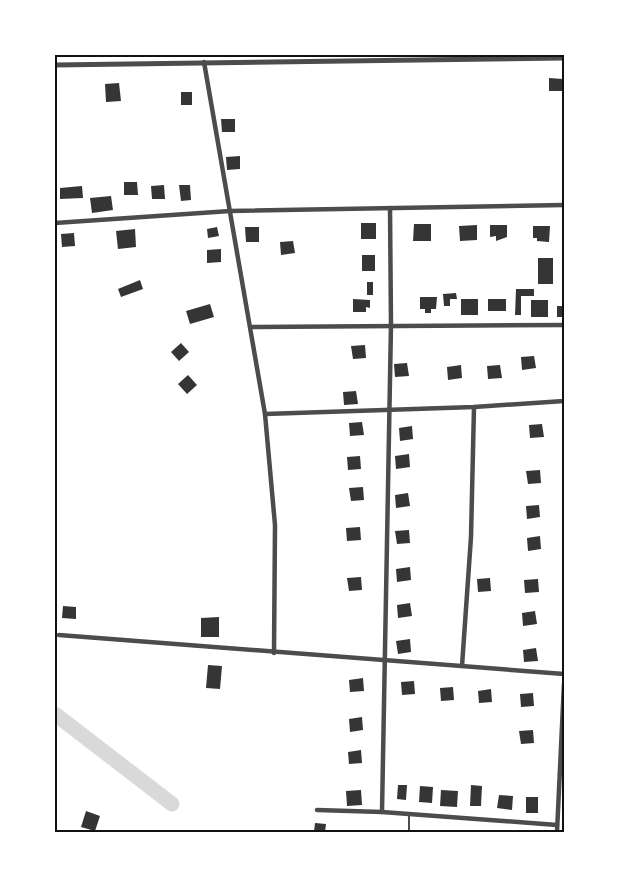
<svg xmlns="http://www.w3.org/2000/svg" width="619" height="887" viewBox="0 0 619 887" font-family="'Alegreya Sans',sans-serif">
  <rect width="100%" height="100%" fill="#fff"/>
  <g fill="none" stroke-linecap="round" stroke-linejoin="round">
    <path stroke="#d9d9d9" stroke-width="15" d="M55,714L172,804"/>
  </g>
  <g fill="#353535">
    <path d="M549,78L563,79V91H549Z"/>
    <path d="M119,83L121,101L106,102L105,84Z"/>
    <rect x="181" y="92" width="11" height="13"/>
    <path d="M221,119H235V132H222Z"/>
    <path d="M240,156V169L227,170L226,157Z"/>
    <path d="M124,182H137L138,195H124Z"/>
    <path d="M164,185L165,199H152L151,186Z"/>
    <path d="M179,185H190L191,200L181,201Z"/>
    <path d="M82,186L83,198L60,199V188Z"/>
    <path d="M111,196L113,210L92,213L90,198Z"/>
    <rect x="361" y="223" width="15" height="16"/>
    <path d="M414,224H431V241H413Z"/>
    <path d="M477,225V240L460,241L459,226Z"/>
    <path d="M490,225H507V237L496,241V236L490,237Z"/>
    <path d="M533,226H550L549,242L537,241V238H533Z"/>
    <path d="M217,227L219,236L208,238L207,229Z"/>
    <path d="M245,227H259V242H246Z"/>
    <path d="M135,229L136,247L118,249L116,231Z"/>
    <path d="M74,233L75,246L62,247L61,234Z"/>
    <path d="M293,241L295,253L281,255L280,242Z"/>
    <path d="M221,249V262L207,263V250Z"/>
    <rect x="362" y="255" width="13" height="16"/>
    <rect x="538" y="258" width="15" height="26"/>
    <path d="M140,280L143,289L121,297L118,289Z"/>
    <rect x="367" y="282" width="6" height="13"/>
    <path d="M516,289H534V296H521V315H515Z"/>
    <path d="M456,293L457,299H450V306H444L443,294Z"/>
    <path d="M420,297H437L436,309H431V313H425V309H420Z"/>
    <path d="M353,299L370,300V308L366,307V312H353Z"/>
    <rect x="461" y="299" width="17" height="16"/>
    <rect x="488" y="299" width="18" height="12"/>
    <rect x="531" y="300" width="17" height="17"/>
    <path d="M210,304L214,317L190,324L186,311Z"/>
    <rect x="557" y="306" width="7" height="11"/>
    <path d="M181,343L189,352L179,361L171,352Z"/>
    <path d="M365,345L366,358L353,359L351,346Z"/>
    <path d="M534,356L536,368L522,370L521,357Z"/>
    <path d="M407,363L409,376L395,377L394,364Z"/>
    <path d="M461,365L462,378L448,380L447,367Z"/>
    <path d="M500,365L502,378L488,379L487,366Z"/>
    <path d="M188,375L197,385L187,394L178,384Z"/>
    <path d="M356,391L358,404L344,405L343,392Z"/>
    <path d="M362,422L364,435L350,436L349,423Z"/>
    <path d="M542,424L544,437L530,438L529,425Z"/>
    <path d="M412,426L413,439L400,441L399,428Z"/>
    <path d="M409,454L410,467L396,469L395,456Z"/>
    <path d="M360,456L361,469L348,470L347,457Z"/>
    <path d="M540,470L541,483L528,484L526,471Z"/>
    <path d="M363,487L364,500L351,501L349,488Z"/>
    <path d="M408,493L410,506L396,508L395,495Z"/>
    <path d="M539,505L540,517L527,519L526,506Z"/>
    <path d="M360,527L361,540L347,541L346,528Z"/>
    <path d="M409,530L410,543L397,544L395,531Z"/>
    <path d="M540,536L541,549L528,551L527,538Z"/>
    <path d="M410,567L411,580L397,582L396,569Z"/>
    <path d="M361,577L362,590L349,591L347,578Z"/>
    <path d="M490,578L491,591L478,592L477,579Z"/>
    <path d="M538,579L539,592L525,593L524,580Z"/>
    <path d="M410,603L412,616L398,618L397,605Z"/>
    <path d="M63,606L76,607V619L62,618Z"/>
    <path d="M535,611L537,624L523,626L522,613Z"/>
    <path d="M219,617V637H201V618Z"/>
    <path d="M410,639L411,652L398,654L396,641Z"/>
    <path d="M536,648L538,661L524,662L523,650Z"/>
    <path d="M208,665L222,666L220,689L206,688Z"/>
    <path d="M363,678L364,691L350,692L349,680Z"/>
    <path d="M414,681L415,694L402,695L401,682Z"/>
    <path d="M453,687L454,700L441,701L440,688Z"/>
    <path d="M491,689L492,702L479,703L478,691Z"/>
    <path d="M533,693L534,706L521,707L520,694Z"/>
    <path d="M362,717L363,730L350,732L349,719Z"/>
    <path d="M533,730L534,743L521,744L519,731Z"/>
    <path d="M361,750L362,763L349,764L348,752Z"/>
    <path d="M398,785H407L406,800L397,799Z"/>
    <path d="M471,785L482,786L481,806H470Z"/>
    <path d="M420,786L433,787L432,803L419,802Z"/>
    <path d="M361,790L362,805L347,806L346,791Z"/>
    <path d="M441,790L458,791L457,807L440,806Z"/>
    <path d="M499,795L513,796L512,810L497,808Z"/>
    <rect x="526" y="797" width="12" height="16"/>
    <path d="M86,811L100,816L95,831L81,827Z"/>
    <path d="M315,823L326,824L325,832H314Z"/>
  </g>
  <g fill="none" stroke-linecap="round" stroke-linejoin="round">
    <path stroke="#4c4c4c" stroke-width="2" d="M409,832V816"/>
    <g stroke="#4c4c4c" stroke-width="4.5">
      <path d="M204,62L265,414L275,525L274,653"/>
      <path d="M55,223L230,211L564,205"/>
      <path d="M251,327L564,325"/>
      <path d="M265,414L474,407L564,401"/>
      <path d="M59,635L564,674"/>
      <path d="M462,666L471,537L474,407"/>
      <path d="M317,810L382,812L557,825"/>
      <path d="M382,812L391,325L390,208"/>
      <path d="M557,832L564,684"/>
    </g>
    <path stroke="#4c4c4c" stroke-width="5" d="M55,65L564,58"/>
  </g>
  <rect width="619" height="887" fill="none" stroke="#ffffff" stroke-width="112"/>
  <rect x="56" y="56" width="507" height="775" fill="none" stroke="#111" stroke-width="2"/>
</svg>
